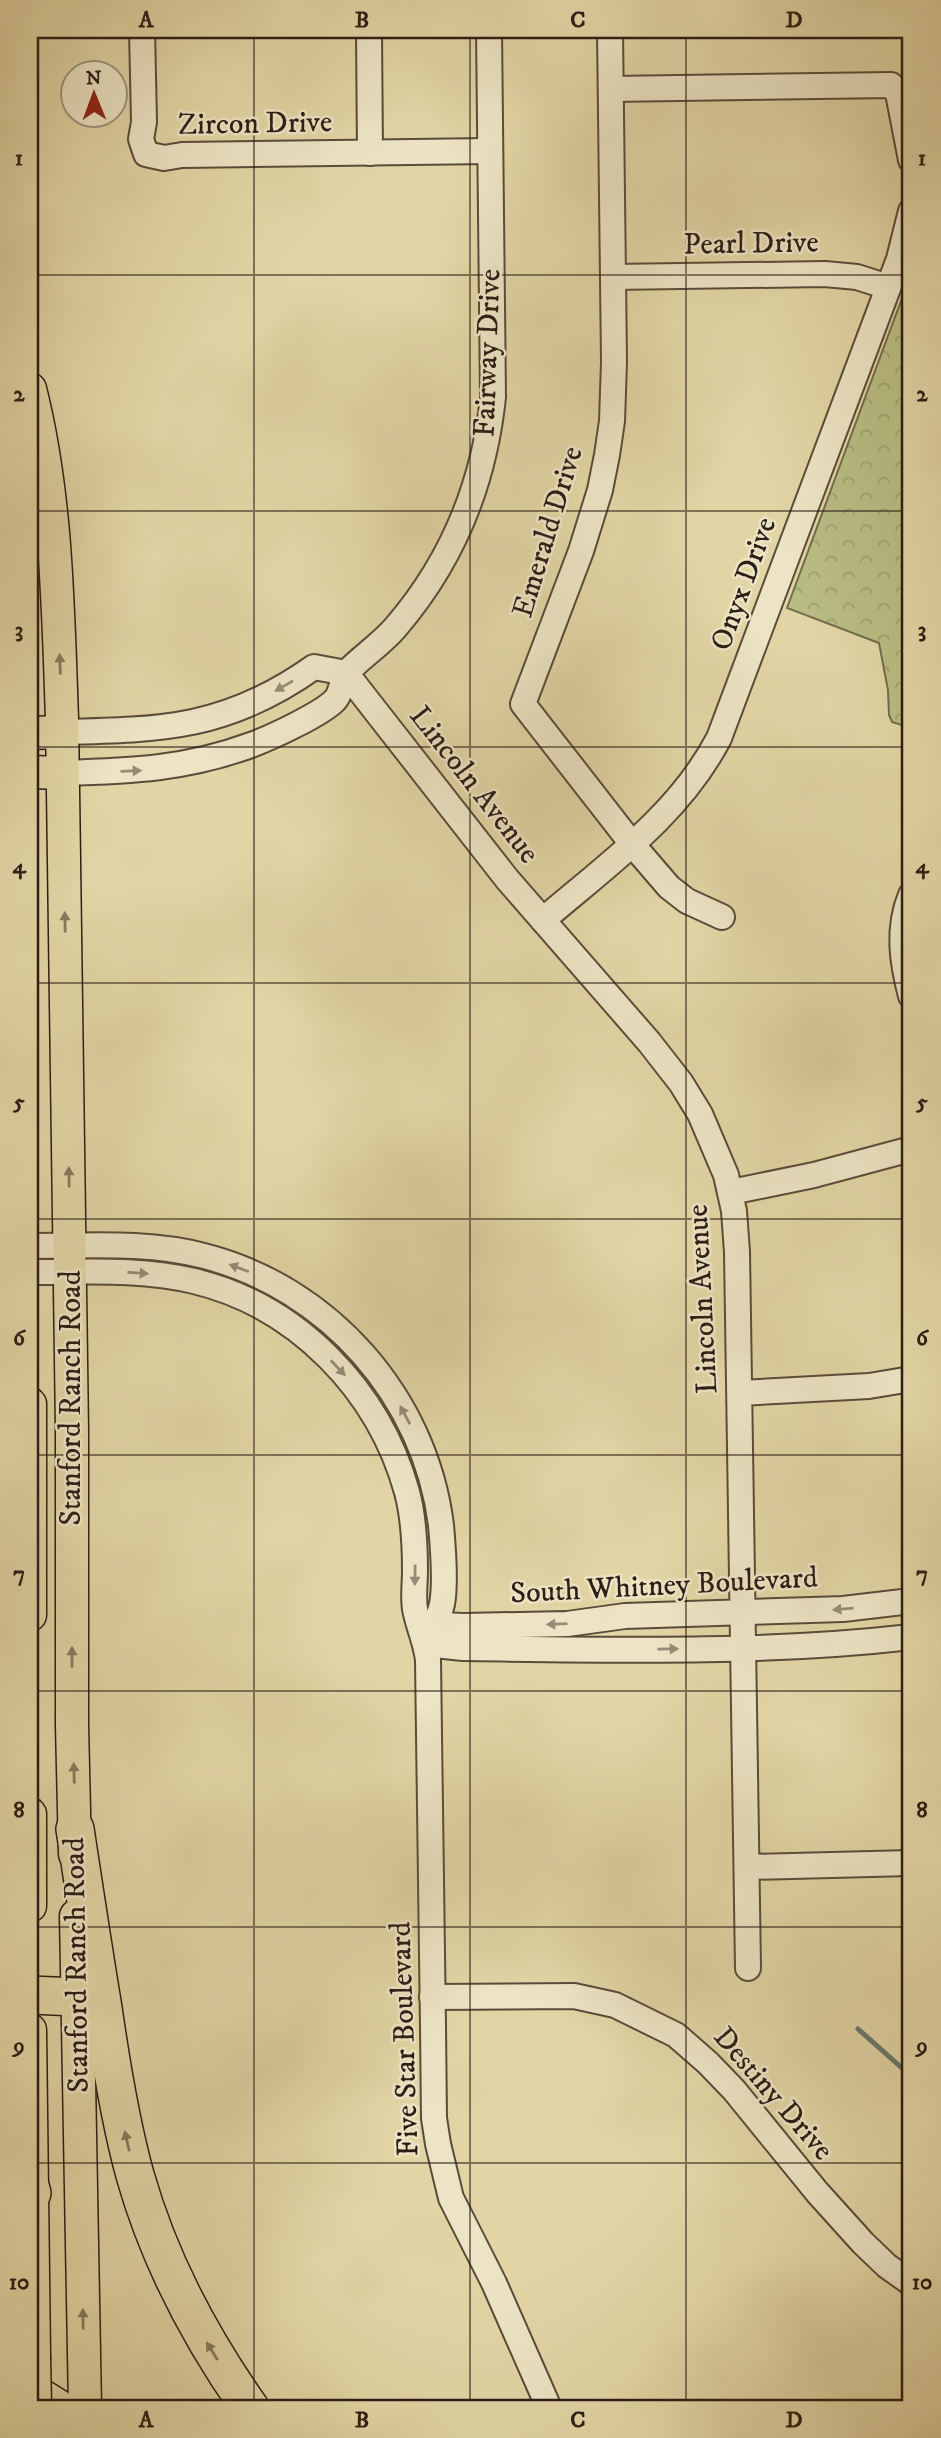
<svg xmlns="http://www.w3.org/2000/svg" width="941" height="2438" viewBox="0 0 941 2438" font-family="'IM FELL DW Pica',serif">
  <defs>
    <pattern id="park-crowns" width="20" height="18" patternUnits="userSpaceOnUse" patternTransform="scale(1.75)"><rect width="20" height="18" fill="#b8bc83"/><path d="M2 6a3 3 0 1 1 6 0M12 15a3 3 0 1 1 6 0" fill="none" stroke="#9ea170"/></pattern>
  </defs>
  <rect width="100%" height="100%" fill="#e2d5a5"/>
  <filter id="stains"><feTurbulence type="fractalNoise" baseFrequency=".00286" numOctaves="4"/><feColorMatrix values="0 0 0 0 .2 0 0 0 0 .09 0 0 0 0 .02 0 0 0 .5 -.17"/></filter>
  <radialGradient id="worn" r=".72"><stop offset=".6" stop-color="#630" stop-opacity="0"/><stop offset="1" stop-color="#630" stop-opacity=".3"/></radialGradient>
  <path fill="url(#park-crowns)" stroke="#726d4c" stroke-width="2" d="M911,274V728L892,722L889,715L888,690L879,643L787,608Z"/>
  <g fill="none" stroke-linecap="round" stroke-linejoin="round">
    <path stroke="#6b7a6f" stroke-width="5" d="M858,2029L911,2076"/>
    <defs>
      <g id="minor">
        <path d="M142,30L144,122L141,139L146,154L164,158L182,155L490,151"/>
        <path d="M369,30L370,153"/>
        <path d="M610,30L614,362L612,421L607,455L600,490L581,551L523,704L632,844L669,887L687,901L722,917"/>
        <path d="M611,89L891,85L898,93L911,160"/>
        <path d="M613,277L825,274L857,277L888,287"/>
        <path d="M346,673L507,879L649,1042L681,1083L700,1114L726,1175L734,1211L737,1252L748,1968"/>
        <path d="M62,732C164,730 228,728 314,667L346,673"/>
        <path d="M63,773C131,771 186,769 251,745C270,738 322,714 335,700C342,693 341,679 348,671C363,656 381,644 395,628C452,562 484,484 493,397L489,30"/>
        <path d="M911,895C897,928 902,962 911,996"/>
        <path d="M543,920C608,864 679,815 719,738L899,259L911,211"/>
        <path d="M731,1192L814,1175L911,1149"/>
        <path d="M30,1246C87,1246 148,1241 204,1256C329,1288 425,1397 441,1525C443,1547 446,1583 442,1604C439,1618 432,1631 426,1644"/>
        <path d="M30,1272C84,1272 141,1268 194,1281C298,1306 379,1391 407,1492C414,1518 415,1544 415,1571C415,1583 413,1597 415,1609C418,1626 426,1642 428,1660L433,2027L434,2118L438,2144L451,2198L494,2283L549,2408"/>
        <path d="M740,1393L869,1386L911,1379"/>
        <path d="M420,1624L463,1626L567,1624L625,1616L843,1609L911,1601"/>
        <path d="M426,1644L463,1648C612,1650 762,1654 911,1637"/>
        <path d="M747,1867L911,1863"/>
        <path d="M432,1997L574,1996L615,2005L676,2035L708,2063L734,2090L817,2192L863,2243L887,2266L911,2283"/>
      </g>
      <g id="major">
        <path d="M30,389C57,496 58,609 62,719L72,1431V1725L75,1854"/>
        <path d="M30,733L62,732"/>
        <path d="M30,772L63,773"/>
        <path d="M30,1404V1615"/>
        <path d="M30,1814V1906"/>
        <path d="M76,1916L85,2408"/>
        <path d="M30,2030L34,2356"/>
      </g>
      <g id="highway">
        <path d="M75,1829C84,1888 93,1948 103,2008C111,2064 120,2121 135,2175C159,2260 200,2337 250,2408"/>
        <path d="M30,1995L77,1997"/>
        <path d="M30,2186L32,2193"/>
        <path d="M30,2391L57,2408"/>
      </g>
    </defs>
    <use href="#minor" stroke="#5a4c3a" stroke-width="28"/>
    <use href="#major" stroke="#2c1e16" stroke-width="35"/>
    <use href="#highway" stroke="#2c1e16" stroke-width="40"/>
    <use href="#minor" stroke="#ece4c4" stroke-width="24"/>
    <use href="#major" stroke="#e2d5a5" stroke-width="32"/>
    <use href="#highway" stroke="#e2d5a5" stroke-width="37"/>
    <defs>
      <path id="major-bridge" d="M34,2356L35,2408"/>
    </defs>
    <use href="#major-bridge" stroke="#2c1e16" stroke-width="35" stroke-linecap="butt"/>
    <use href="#major-bridge" stroke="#e2d5a5" stroke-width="32"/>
  </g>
  <defs><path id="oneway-solid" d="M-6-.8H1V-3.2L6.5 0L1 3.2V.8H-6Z" transform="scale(1.75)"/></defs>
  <g fill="#877a5e">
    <use href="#oneway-solid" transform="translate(60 664) rotate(-92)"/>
    <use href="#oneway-solid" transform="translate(65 922) rotate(-91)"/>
    <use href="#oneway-solid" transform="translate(69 1177) rotate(-91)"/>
    <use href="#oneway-solid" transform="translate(72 1657) rotate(-90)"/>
    <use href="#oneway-solid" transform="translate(74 1773) rotate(-92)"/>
    <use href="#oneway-solid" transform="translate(127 2141) rotate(-103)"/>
    <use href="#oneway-solid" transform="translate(83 2319) rotate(-91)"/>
    <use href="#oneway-solid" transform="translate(212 2351) rotate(-122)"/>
  </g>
  <g fill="#968b76">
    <use href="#oneway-solid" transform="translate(284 686) rotate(150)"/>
    <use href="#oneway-solid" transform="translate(131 771) rotate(-2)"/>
    <use href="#oneway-solid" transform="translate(239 1268) rotate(-159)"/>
    <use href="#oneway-solid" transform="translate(138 1273) rotate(4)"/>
    <use href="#oneway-solid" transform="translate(338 1368) rotate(47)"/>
    <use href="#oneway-solid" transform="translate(405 1415) rotate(-118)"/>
    <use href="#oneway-solid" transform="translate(415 1575) rotate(91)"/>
    <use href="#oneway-solid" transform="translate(843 1609) rotate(175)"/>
    <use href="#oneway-solid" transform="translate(557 1624) rotate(178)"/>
    <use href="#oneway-solid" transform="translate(668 1649) rotate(-1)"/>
  </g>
  <path fill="none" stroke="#2c1e16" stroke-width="2" stroke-opacity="0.55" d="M254,30V2408M470,30V2408M686,30V2408M30,275H911M30,511H911M30,747H911M30,983H911M30,1219H911M30,1455H911M30,1691H911M30,1927H911M30,2163H911"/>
  <g text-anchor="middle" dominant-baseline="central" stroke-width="5" stroke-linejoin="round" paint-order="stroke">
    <g font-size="30" fill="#2c1e16" stroke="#ece4c4">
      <text transform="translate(255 124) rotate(-1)">Zircon Drive</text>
      <text transform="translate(751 244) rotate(-1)">Pearl Drive</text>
      <text transform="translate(488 353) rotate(-88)">Fairway Drive</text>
      <text transform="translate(548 532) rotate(-73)">Emerald Drive</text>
      <text transform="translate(744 584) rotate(-70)">Onyx Drive</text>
      <text transform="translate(474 785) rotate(52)">Lincoln Avenue</text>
      <text transform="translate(703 1299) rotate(-93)">Lincoln Avenue</text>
      <text transform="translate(71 1398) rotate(-90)">Stanford Ranch Road</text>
      <text transform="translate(664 1586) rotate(-3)">South Whitney Boulevard</text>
      <text transform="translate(77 1965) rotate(-91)">Stanford Ranch Road</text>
      <text transform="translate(405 2039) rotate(-92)">Five Star Boulevard</text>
      <text transform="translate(773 2094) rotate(49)">Destiny Drive</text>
    </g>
  </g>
  <rect width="941" height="2438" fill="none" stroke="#e2d5a5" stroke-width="77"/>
  <g transform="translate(94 94) rotate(359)"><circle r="33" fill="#ece4c4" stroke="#9f957e" stroke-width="2"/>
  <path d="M0-5L12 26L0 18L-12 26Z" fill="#8f2418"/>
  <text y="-10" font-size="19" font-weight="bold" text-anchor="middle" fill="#2c1e16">N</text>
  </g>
  <rect x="38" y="38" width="864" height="2362" fill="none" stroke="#2c1e16" stroke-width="2.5"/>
  <g font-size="23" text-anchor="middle" font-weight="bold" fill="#2c1e16">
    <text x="146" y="27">A</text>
    <text x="362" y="27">B</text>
    <text x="578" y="27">C</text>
    <text x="794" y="27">D</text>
    <text x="19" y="165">1</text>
    <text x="922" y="165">1</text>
    <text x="19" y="401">2</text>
    <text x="922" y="401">2</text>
    <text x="19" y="637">3</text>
    <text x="922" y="637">3</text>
    <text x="19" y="873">4</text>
    <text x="922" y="873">4</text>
    <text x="19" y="1109">5</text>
    <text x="922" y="1109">5</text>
    <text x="19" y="1345">6</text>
    <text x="922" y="1345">6</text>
    <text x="19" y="1581">7</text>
    <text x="922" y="1581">7</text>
    <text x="19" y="1817">8</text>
    <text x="922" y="1817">8</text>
    <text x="19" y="2053">9</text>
    <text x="922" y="2053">9</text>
    <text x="19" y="2289">10</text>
    <text x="922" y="2289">10</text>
    <text x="146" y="2427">A</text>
    <text x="362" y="2427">B</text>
    <text x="578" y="2427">C</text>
    <text x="794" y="2427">D</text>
  </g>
  <rect width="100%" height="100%" filter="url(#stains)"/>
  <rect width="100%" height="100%" fill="url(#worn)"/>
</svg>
